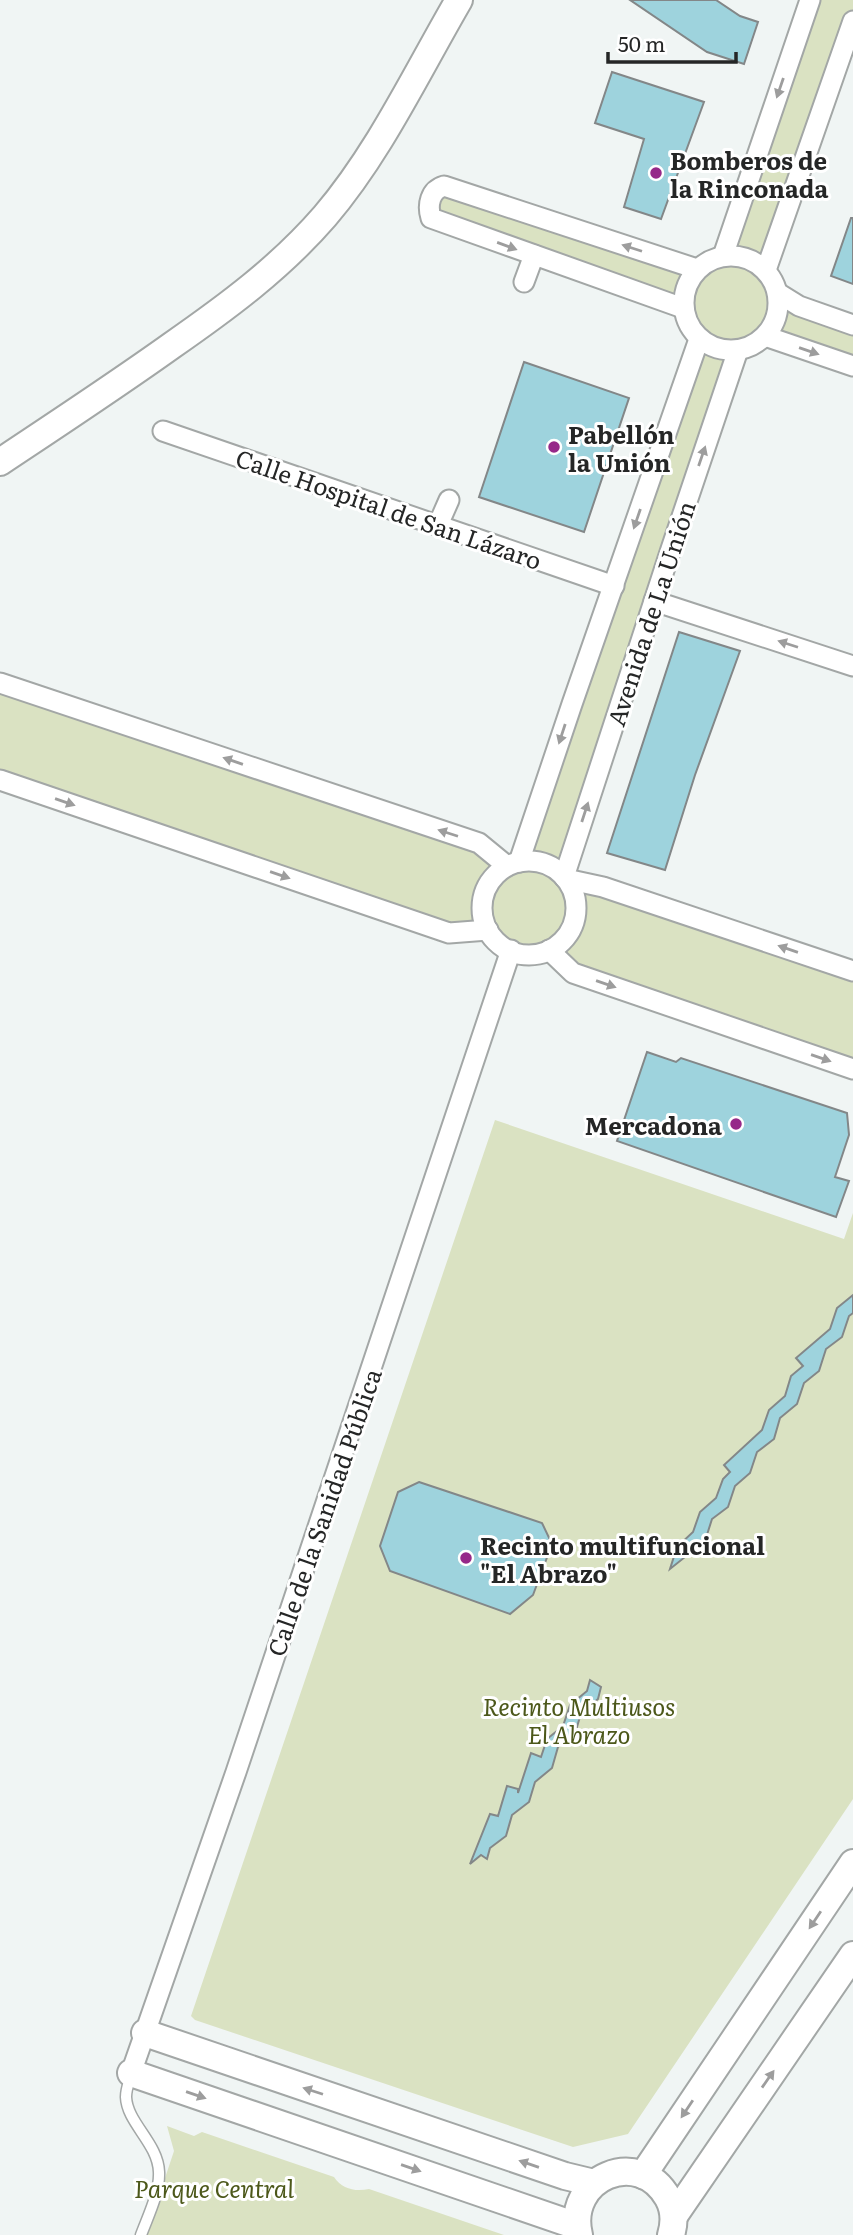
<svg xmlns="http://www.w3.org/2000/svg" width="853" height="2235" viewBox="0 0 853 2235" font-family="Literata,serif">
  <rect width="100%" height="100%" fill="#f0f5f4"/>
  <g fill="#dae2c2">
    <path d="M810,0H853V21L766,270L773,281L778,293L853,325V366L765,336L753,345L738,350L566,878L853,971V1069L573,973L549,951C523,957 503,951 487,930L449,933L0,780V683L519,862L699,339L686,319L683,307L431,218L434,192L697,269L707,262L718,257Z"/>
    <path d="M495,1120L844,1239L853,1213V1799L628,2134L573,2147L195,2020L191,2016Z"/>
    <path d="M167,2126L194,2136L202,2132L334,2177C342,2189 355,2192 369,2189L504,2235H146L174,2151Z"/>
  </g>
  <g fill="#9ed3dd" stroke="#838788" stroke-width="2">
    <path d="M630,0H716L740,16L758,22L744,64L707,52Z"/>
    <path d="M612,72L704,102L661,219L624,207L644,139L595,123Z"/>
    <path d="M851,218H853V284L831,276Z"/>
    <path d="M524,362L629,398L584,532L479,497Z"/>
    <path d="M679,632L740,651L695,775L665,870L607,853Z"/>
    <path d="M647,1052L676,1062L681,1058L847,1113L849,1135L835,1177L849,1181L836,1217L617,1141Z"/>
    <path d="M853,1295V1313L849,1316L842,1337L826,1349L819,1371L804,1383L797,1404L780,1418L774,1439L757,1452L750,1473L735,1486L728,1507L712,1519L705,1541L670,1569L677,1547L693,1532L700,1512L716,1498L723,1479L730,1472L724,1465L762,1430L769,1410L785,1396L791,1376L803,1366L796,1358L830,1329L837,1308Z"/>
    <path d="M419,1482L542,1523L552,1544L533,1595L510,1614L390,1571L380,1546L398,1492Z"/>
    <path d="M590,1680L601,1687L598,1699L581,1713L575,1734L558,1747L552,1768L535,1782L529,1802L512,1815L506,1836L490,1848L487,1859L481,1855L470,1864L490,1814L498,1816L507,1786L518,1789V1793L531,1753L541,1757L547,1739L563,1726L570,1705L587,1691Z"/>
  </g>
  <g fill="none" stroke-linecap="round" stroke-linejoin="round">
    <defs>
      <path id="lane" d="M131,2075C129,2082 126,2089 126,2097C127,2123 158,2143 159,2172C160,2192 148,2216 141,2235"/>
      <g id="street">
        <circle cx="731" cy="303" r="47"/>
        <path d="M723,256L810,0"/>
        <path d="M766,270L853,21"/>
        <path d="M524,282L534,255"/>
        <path d="M778,293L799,306L853,325"/>
        <path d="M683,308L431,218C427,205 430,190 444,186L697,269"/>
        <path d="M765,336L853,366"/>
        <path d="M163,431L614,586"/>
        <path d="M438,525L449,500"/>
        <path d="M654,601L853,666"/>
        <path d="M0,683L479,843L507,866"/>
        <path d="M0,780L449,933L488,930"/>
        <circle cx="529" cy="908" r="47"/>
        <path d="M519,862L572,704L699,339"/>
        <path d="M564,877L671,549L738,350"/>
        <path d="M566,879L603,887L853,971"/>
        <path d="M549,950L573,973L853,1069"/>
        <path d="M131,2073L236,1772L511,950"/>
      </g>
      <g id="secondary">
        <path d="M0,462C57,424 115,386 171,346C227,307 280,268 325,216C379,153 417,72 459,0"/>
        <path d="M145,2033L565,2176L594,2183"/>
        <path d="M131,2073L577,2226"/>
        <path d="M643,2175L853,1863"/>
        <path d="M674,2216L853,1955"/>
        <path d="M579,2235C565,2178 639,2146 668,2198C674,2209 675,2222 671,2235"/>
      </g>
    </defs>
    <use href="#lane" stroke="#a3a7a6" stroke-width="13"/>
    <use href="#street" stroke="#a3a7a6" stroke-width="23"/>
    <use href="#secondary" stroke="#a3a7a6" stroke-width="30"/>
    <use href="#lane" stroke="#fff" stroke-width="10"/>
    <use href="#street" stroke="#fff" stroke-width="19"/>
    <use href="#secondary" stroke="#fff" stroke-width="26"/>
  </g>
  <defs><path id="oneway-solid" d="M-6-.8H1V-3.2L6.5 0L1 3.2V.8H-6Z" transform="scale(1.75)"/></defs>
  <g fill="#9d9d9d">
    <use href="#oneway-solid" transform="translate(780 88) rotate(109)"/>
    <use href="#oneway-solid" transform="translate(507 246) rotate(20)"/>
    <use href="#oneway-solid" transform="translate(632 248) rotate(-162)"/>
    <use href="#oneway-solid" transform="translate(809 351) rotate(19)"/>
    <use href="#oneway-solid" transform="translate(702 456) rotate(-71)"/>
    <use href="#oneway-solid" transform="translate(637 519) rotate(109)"/>
    <use href="#oneway-solid" transform="translate(788 644) rotate(-162)"/>
    <use href="#oneway-solid" transform="translate(562 734) rotate(108)"/>
    <use href="#oneway-solid" transform="translate(233 761) rotate(-161)"/>
    <use href="#oneway-solid" transform="translate(65 802) rotate(19)"/>
    <use href="#oneway-solid" transform="translate(585 812) rotate(-72)"/>
    <use href="#oneway-solid" transform="translate(448 833) rotate(-162)"/>
    <use href="#oneway-solid" transform="translate(280 875) rotate(19)"/>
    <use href="#oneway-solid" transform="translate(788 949) rotate(-161)"/>
    <use href="#oneway-solid" transform="translate(606 984) rotate(19)"/>
    <use href="#oneway-solid" transform="translate(821 1058) rotate(19)"/>
    <use href="#oneway-solid" transform="translate(815 1920) rotate(124)"/>
    <use href="#oneway-solid" transform="translate(768 2079) rotate(-55)"/>
    <use href="#oneway-solid" transform="translate(313 2091) rotate(-162)"/>
    <use href="#oneway-solid" transform="translate(196 2095) rotate(19)"/>
    <use href="#oneway-solid" transform="translate(687 2109) rotate(124)"/>
    <use href="#oneway-solid" transform="translate(529 2164) rotate(-161)"/>
    <use href="#oneway-solid" transform="translate(411 2168) rotate(19)"/>
  </g>
  <g fill="#962889" stroke="#fff" stroke-width="2.5">
    <circle cx="656" cy="173" r="7"/>
    <circle cx="554" cy="447" r="7"/>
    <circle cx="736" cy="1124" r="7"/>
    <circle cx="466" cy="1558" r="7"/>
  </g>
  <g text-anchor="middle" dominant-baseline="central" stroke-width="6" stroke-linejoin="round" paint-order="stroke">
    <g font-size="24" font-weight="bold" fill="#252626" stroke="#fff" text-anchor="start">
      <text x="670" y="159">Bomberos de<tspan x="670" dy="28">la Rinconada</tspan></text>
      <text x="568" y="433">Pabellón<tspan x="568" dy="28">la Unión</tspan></text>
      <text x="722" y="1124" text-anchor="end">Mercadona</text>
      <text x="480" y="1544">Recinto multifuncional<tspan x="480" dy="28">"El Abrazo"</tspan></text>
    </g>
    <g font-size="24" fill="#252626" stroke="#fff">
      <text transform="translate(389 508) rotate(19)">Calle Hospital de San Lázaro</text>
      <text transform="translate(650 613) rotate(-72)">Avenida de La Unión</text>
      <text transform="translate(323 1512) rotate(-71)">Calle de la Sanidad Pública</text>
    </g>
    <g font-size="24" font-style="italic" fill="#4c581a" stroke="#fff">
      <text x="579" y="1705">Recinto Multiusos<tspan x="579" dy="28">El Abrazo</tspan></text>
      <text x="214" y="2187">Parque Central</text>
    </g>
  </g>
  <path d="M608 52v10h128v-10" fill="none" stroke="#252626" stroke-width="3.5"/>
  <text x="618" y="52" font-size="21" fill="#252626" stroke="#ffffff" stroke-width="5" paint-order="stroke">50 m</text>
</svg>
